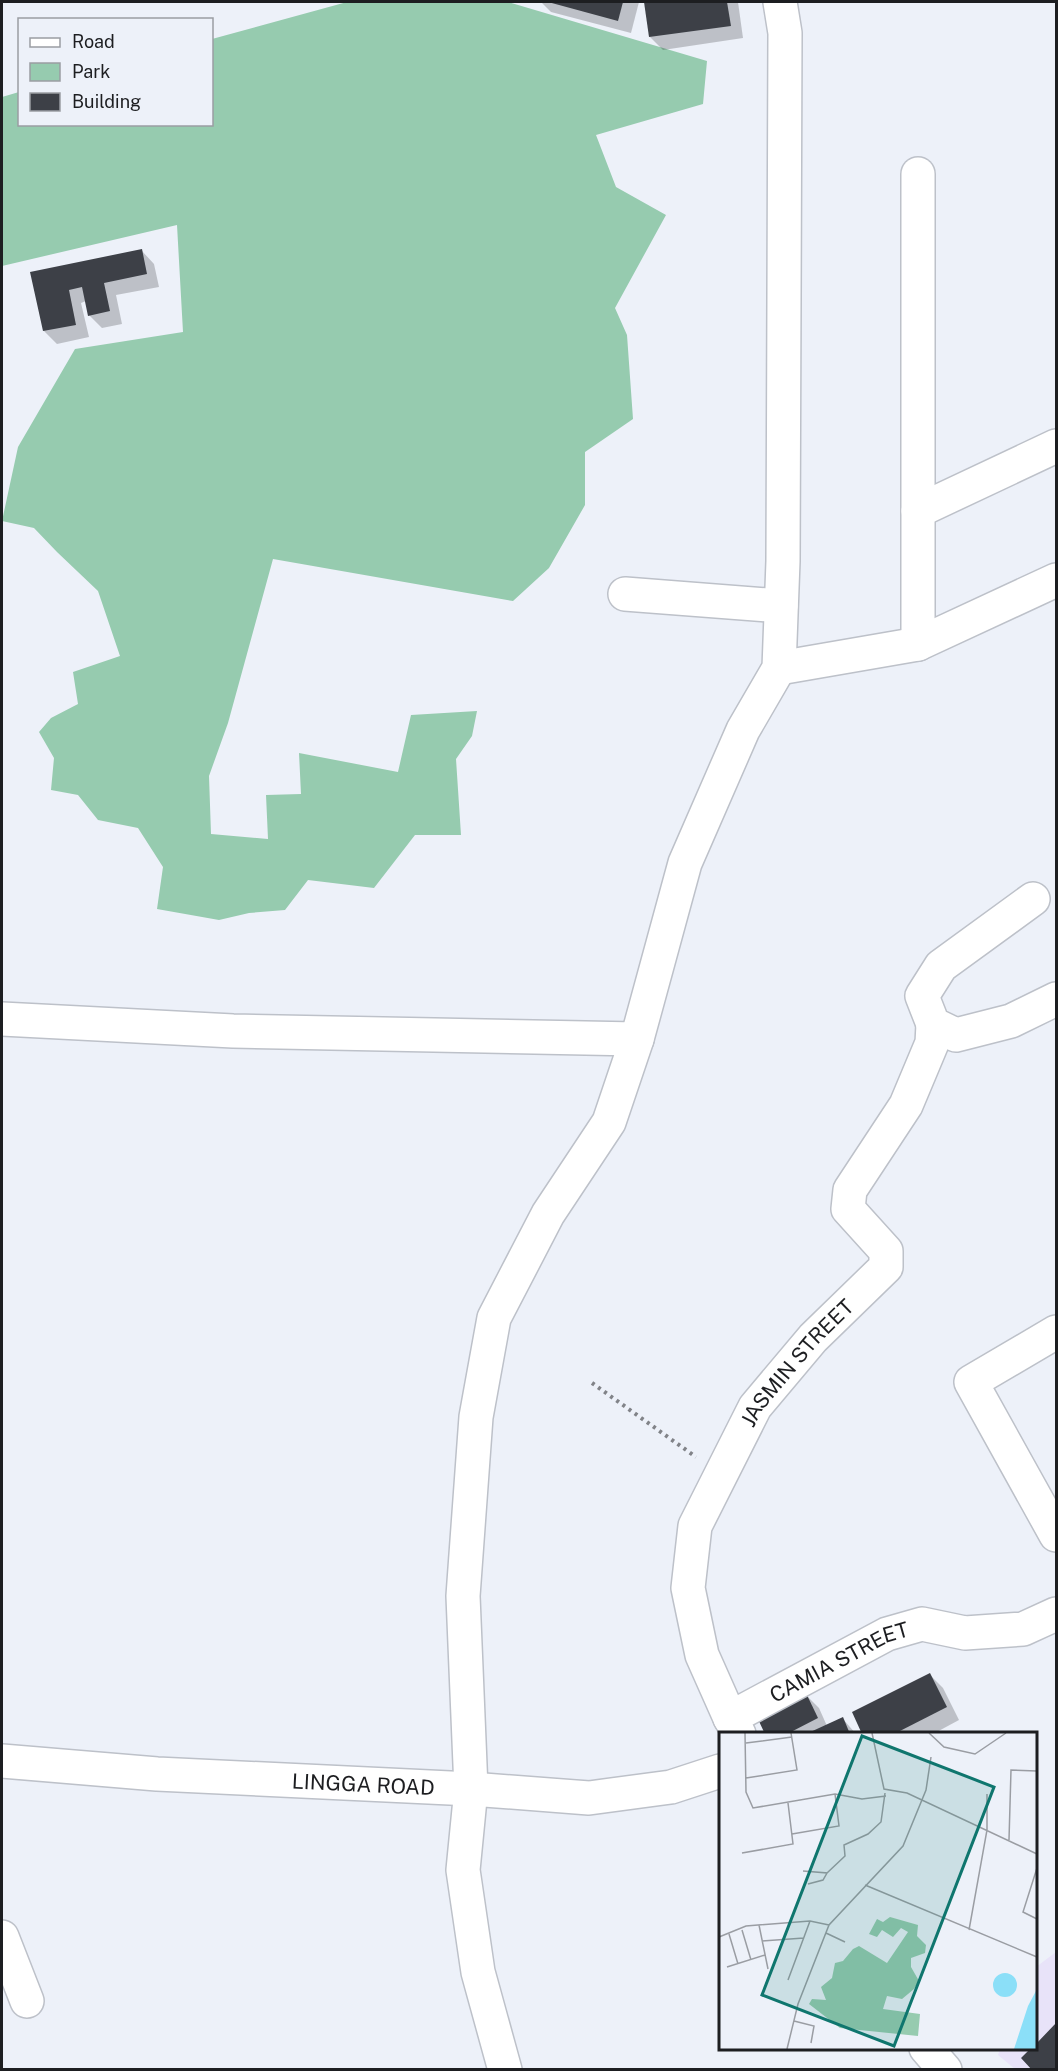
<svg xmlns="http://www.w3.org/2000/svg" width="1058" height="2071" viewBox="0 0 1058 2071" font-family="'Public Sans',sans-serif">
  <rect width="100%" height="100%" fill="#edf1f9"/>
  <path fill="#e8e3f9" d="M1056,1952V2069H1015L998,2055L1000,2049L1036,2048V1967Z"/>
  <path fill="#96cbaf" d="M347,2H508L707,61L703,104L596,135L616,187L666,215L615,308L627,335L633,419L585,452V505L549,568L513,601L273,559L228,723L209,776L211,834L268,839L266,795L301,794L299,753L398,772L411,715L477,711L472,736L456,759L461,835H415L374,888L308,880L285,910L249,913L219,920L157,909L163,867L138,828L98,820L78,795L51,790L54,758L39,732L51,718L78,704L73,672L120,656L98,591L57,552L34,528L2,521L18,447L75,349L183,332L177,225L2,266V97L19,92L20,124H212V39Z"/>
  <g fill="#0003">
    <path d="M541,2H639L631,33L551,12Z"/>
    <path d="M645,2H738L743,38L663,50L650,37Z"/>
    <path d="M142,251L154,264L159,287L116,295L122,324L102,328L89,315L86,301L81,303L89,337L57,344L44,331L32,273Z"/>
    <path d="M930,1675L943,1688L959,1720L933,1734H864Z"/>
    <path d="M806,1695L819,1708L827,1726L843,1719L856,1734H767Z"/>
    <path d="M1056,2025V2070H1035L1036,2046Z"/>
  </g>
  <g fill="#3d4047">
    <path d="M548,2H623L618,21Z"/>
    <path d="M644,2H727L731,26L649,37Z"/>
    <path d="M142,249L147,274L104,283L110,311L88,316L82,287L69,290L76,325L43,331L30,272Z"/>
    <path d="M930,1673L947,1707L894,1734H862L852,1712Z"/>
    <path d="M806,1693L818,1718L787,1734H765L757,1717Z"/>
    <path d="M843,1717L850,1734H806Z"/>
    <path d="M1056,2023V2070H1032L1021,2058L1031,2048H1036V2044Z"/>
  </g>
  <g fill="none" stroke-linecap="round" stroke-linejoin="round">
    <defs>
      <g id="minor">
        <path d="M918,174V644"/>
        <path d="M918,511L1056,446"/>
        <path d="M625,594L781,606"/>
        <path d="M779,668L918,644L1056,580"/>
        <path d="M1033,899L941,966L922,996L933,1024L956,1035L1011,1021L1056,999"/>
        <path d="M2,1019L233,1031L637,1039"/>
        <path d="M1056,1332L971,1382L1056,1535"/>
        <path id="s1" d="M730,1718L887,1634L922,1624L965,1633L1023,1629L1056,1614"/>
        <path id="s2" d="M739,1734L730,1718L702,1655L688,1588L695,1526L755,1407L813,1338L886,1267V1251L848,1209L850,1190L906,1105L932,1043L933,1024"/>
        <path id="s3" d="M2,1761L157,1774L471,1789L589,1798L671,1787L720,1771"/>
        <path d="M2,1937L27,2001"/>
        <path d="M926,2048L945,2070"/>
        <path d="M505,2070L478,1972L463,1870L471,1789L463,1596L476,1417L494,1318L548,1214L609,1122L637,1039L685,863L743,730L779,668L783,561L785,33L780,2"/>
      </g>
    </defs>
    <use href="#minor" stroke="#bdc1c9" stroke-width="36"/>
    <path stroke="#818388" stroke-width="4" stroke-dasharray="3 4.5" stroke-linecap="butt" d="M592,1383L696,1457"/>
    <use href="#minor" stroke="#fff" stroke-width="33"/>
  </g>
  <g text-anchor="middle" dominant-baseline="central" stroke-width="6" stroke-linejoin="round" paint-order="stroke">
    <g font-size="21" fill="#1d1e21" stroke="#edf1f9">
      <text stroke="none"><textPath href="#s2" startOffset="412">JASMIN STREET</textPath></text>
      <text stroke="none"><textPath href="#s1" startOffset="123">CAMIA STREET</textPath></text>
      <text stroke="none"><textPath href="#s3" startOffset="362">LINGGA ROAD</textPath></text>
    </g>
  </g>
  <g transform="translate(719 1732)">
    <rect width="318" height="318" fill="#edf1f9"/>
    <path d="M171,185L199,193L198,204L207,213L206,221L192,226V235L200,249L195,257L183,267L168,264L164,277L201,282L199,304L121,296L90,272L93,267L107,268L102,255L113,246L116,231L124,229L134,217L140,214L168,231L189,200L182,196L174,205L163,198L158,205L150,202L158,187L164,190Z" fill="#96cbaf"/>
    <path d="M274 253a12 12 0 1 1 24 0a12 12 0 1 1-24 0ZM318,257V317H295L309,274Z" fill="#8bdff8"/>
    <path fill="none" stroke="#9a9da3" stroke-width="1.5" d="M26,1L27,60L34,76L116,62L143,67L167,64M153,1L165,57L188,61L318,122M210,1L225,15L256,22L287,1M27,11L73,5M27,46L78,38L72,1M73,102L120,94L116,62M290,108L292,38L318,39M23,121L74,112L69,71M318,136L304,180L318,187M84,139L108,141L104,148L89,152M108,141L126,124L125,113L149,102L162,90L166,61M146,153L318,225M40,193L49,237M23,198L32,228M250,198L268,98V62M107,201L126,210M10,202L19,232M0,205L27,194L91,189L110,193M43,209L85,206M8,235L46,223M69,248L91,189M75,289L95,294L92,311M68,317L79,272L110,193L184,114L207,58L212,25"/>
    <path fill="#0f766e" fill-opacity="0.15" stroke="#0f766e" stroke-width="3" d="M143,4L275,55L175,314L43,263Z"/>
    <rect width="318" height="318" fill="none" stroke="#1d1e21" stroke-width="3"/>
  </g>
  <rect width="1058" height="2071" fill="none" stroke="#1d1e21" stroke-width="6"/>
  <rect x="18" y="18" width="195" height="108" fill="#edf1f9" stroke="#9a9da3" stroke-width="1.5"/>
  <rect x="30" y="38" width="30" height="9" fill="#ffffff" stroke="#9a9da3" stroke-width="1.5"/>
  <text x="72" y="48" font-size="18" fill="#1d1e21">Road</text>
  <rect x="30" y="63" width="30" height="18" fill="#96cbaf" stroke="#9a9da3" stroke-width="1.5"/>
  <text x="72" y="78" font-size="18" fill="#1d1e21">Park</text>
  <rect x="30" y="93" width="30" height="18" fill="#3d4047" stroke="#9a9da3" stroke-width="1.5"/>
  <text x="72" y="108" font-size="18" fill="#1d1e21">Building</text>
</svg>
